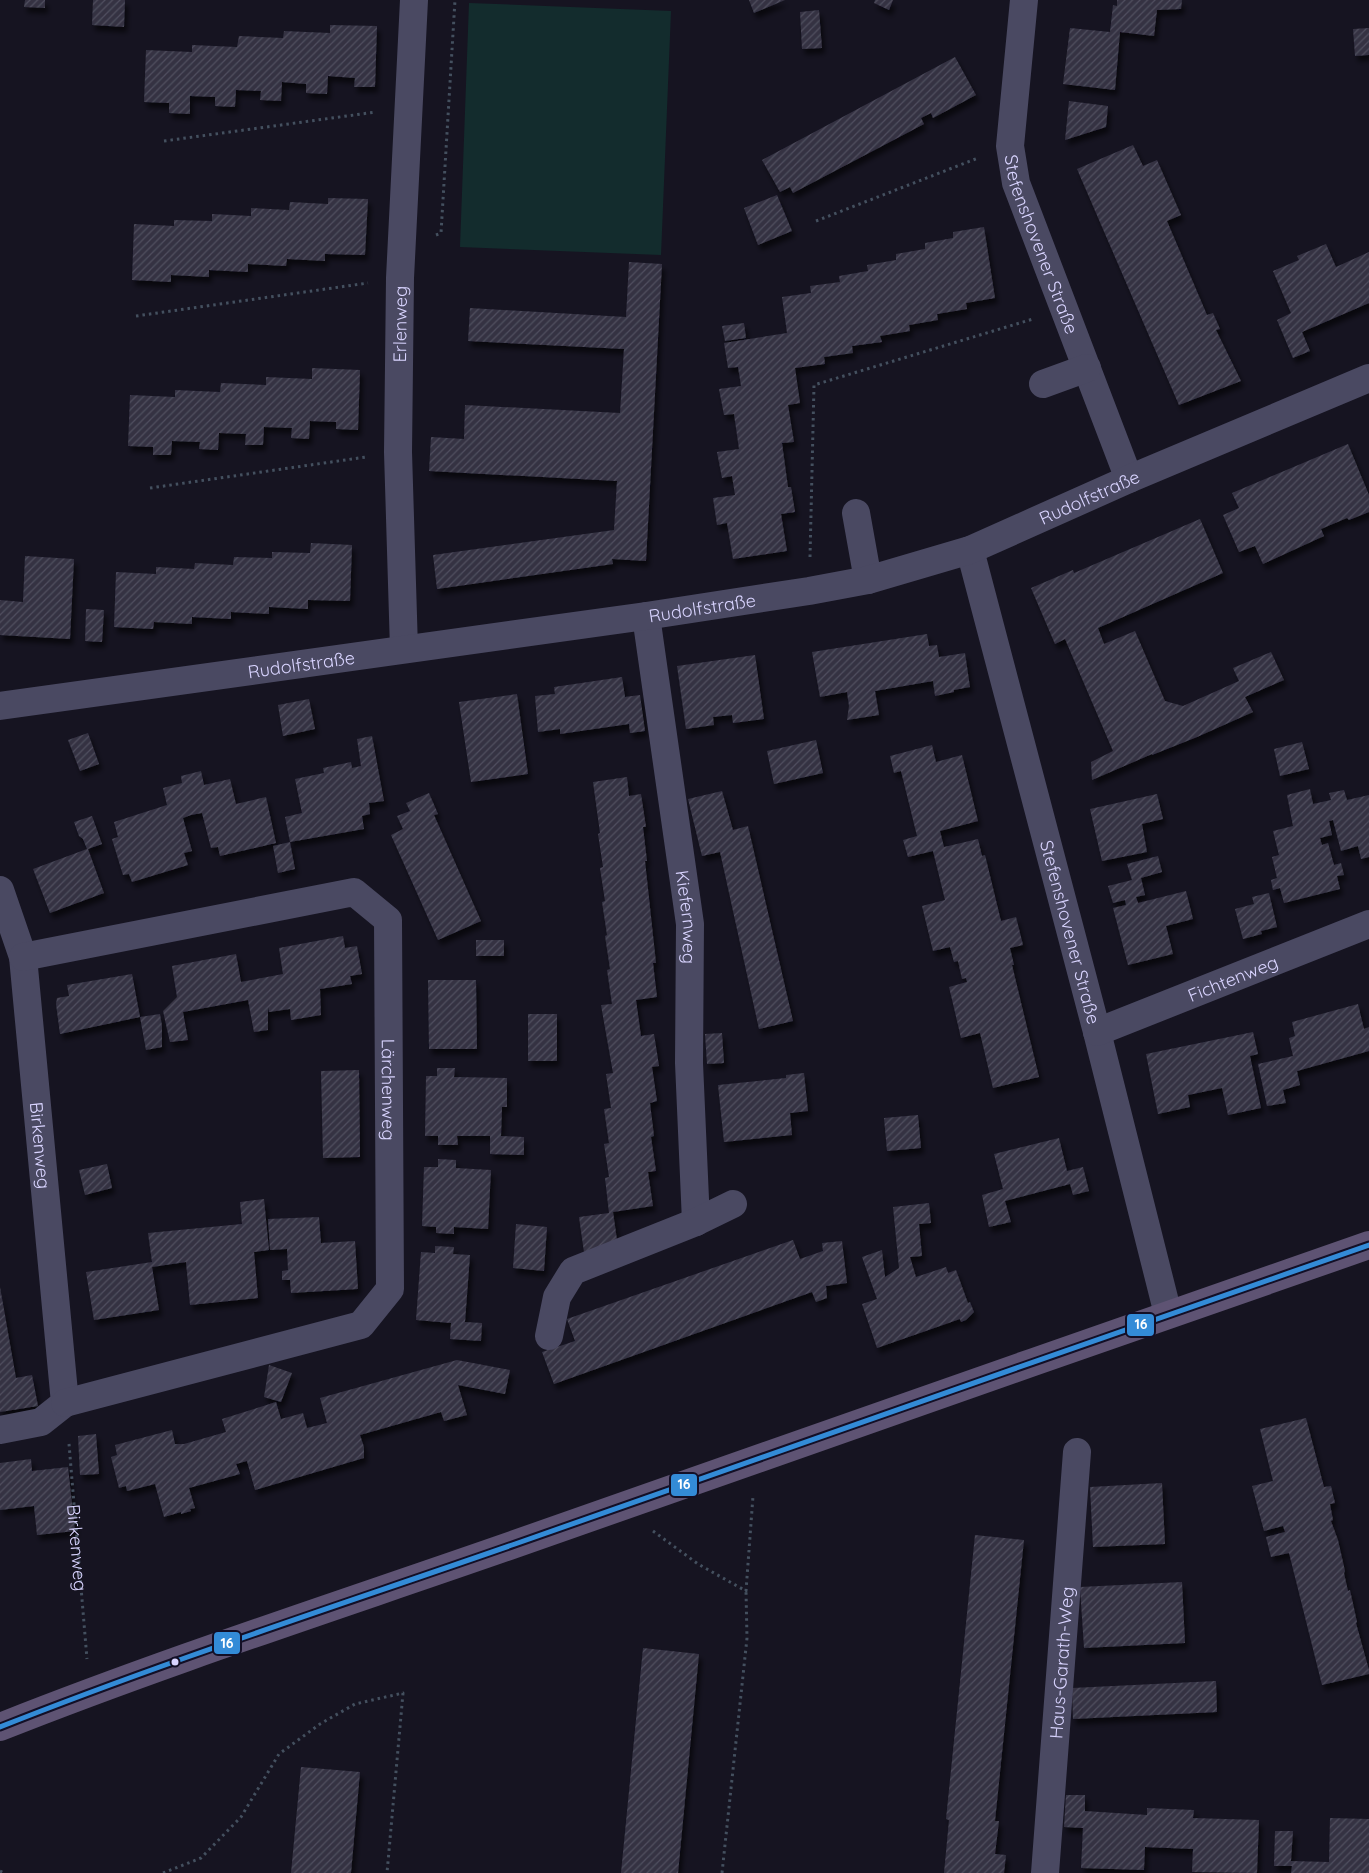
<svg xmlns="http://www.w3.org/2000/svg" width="1369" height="1873" viewBox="0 0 1369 1873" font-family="Quicksand,sans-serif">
  <defs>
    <pattern id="building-hatch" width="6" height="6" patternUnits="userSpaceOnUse" patternTransform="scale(1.25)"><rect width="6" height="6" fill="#343243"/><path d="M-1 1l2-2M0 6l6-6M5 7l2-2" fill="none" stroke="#514f5f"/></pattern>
    <filter id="shadow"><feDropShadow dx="3" dy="5.5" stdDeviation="2.5" flood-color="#0009"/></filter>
  </defs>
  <rect width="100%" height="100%" fill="#161421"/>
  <path fill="#132c2d" d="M469,3L671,11L661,255L460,247Z"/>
  <g fill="url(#building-hatch)" filter="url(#shadow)">
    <path d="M25,0H45V8L24,7Z"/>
    <path d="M93,0H125L124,27L92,25Z"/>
    <path d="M749,0H785L754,13Z"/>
    <path d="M875,0H893L889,10L874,3Z"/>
    <path d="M1117,0H1182L1181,9L1157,10L1154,36L1120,32L1115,90L1063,84L1070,28L1110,32L1113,5L1117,6Z"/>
    <path d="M819,10L822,48L802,49L800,12Z"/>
    <path d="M330,25L377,26L375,87H354L355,78L328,76L327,94L306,93V84L282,82L281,101L260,100L261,91L236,90L235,107L215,106V97L190,96V114L169,113V103L144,102L146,50L192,52V45L237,47L239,36L283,38L284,31L330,33Z"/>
    <path d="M1369,28V55L1355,56L1353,29Z"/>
    <path d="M955,57L976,95L933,118L931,113L921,118L924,124L793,193L790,187L780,192L762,160Z"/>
    <path d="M1069,101L1108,106L1106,127L1065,140Z"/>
    <path d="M1133,145L1143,166L1157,160L1181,215L1167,221L1207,315L1213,313L1220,329L1216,330L1241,381L1179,405L1077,169Z"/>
    <path d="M777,195L792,231L758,245L744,208Z"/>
    <path d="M328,198L368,199L365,255L325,254V261L287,259L286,266L248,264V272L209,270V277L171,275V282L132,280L134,224L174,226V220L212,221V214L251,216V208L289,210L290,202L328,204Z"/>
    <path d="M984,227L995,298L966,303L967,309L937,314L938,320L909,325L910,331L880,336L882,342L852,346L853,353L824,357L825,364L795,368L800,403L788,405L794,442L782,443L788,487H791L795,512L781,514L787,551L733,559L727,523L717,525L713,498L735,495L732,476L722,478L717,452L739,449L734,414L724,415L719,389L741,386L738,367L728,368L724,343L787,333L782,297L811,293L810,286L840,282L839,276L868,271L867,265L896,260V254L925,249V243L953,238V232Z"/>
    <path d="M1326,244L1336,267L1369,252V303L1302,332L1310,351L1293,358L1277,320L1291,313L1273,271L1299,260L1297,256Z"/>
    <path d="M629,262L662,264L646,561L612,559L613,564L437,589L433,555L614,530L617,481L429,471L431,437L464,439L465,405L620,413L624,349L468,341L470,308L626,317Z"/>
    <path d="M744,323L746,338L725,341L722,326Z"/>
    <path d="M312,368L360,370L358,430L336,429V422L310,421L309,439L291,438L292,428L264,427L263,445H245L246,434L219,433L218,450L199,449L200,442L172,441L171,455H153V447L128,446L130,395L175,397V390L220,392L221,383L266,385V377L312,379Z"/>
    <path d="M1348,444L1369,495V512L1349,520L1347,518L1321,529L1324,536L1263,564L1255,546L1239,552L1223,515L1239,508L1232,493Z"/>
    <path d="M1200,519L1223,573L1098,628L1104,644L1135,631L1165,701L1183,706L1239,681L1233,668L1271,652L1284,680L1245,697L1253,712L1197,737L1152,755V754L1092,780L1091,762L1113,751L1065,639L1055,644L1031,588L1073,570L1074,573Z"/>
    <path d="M311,543L352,545L350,601L308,600V609L269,607V614L231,612V619L192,617V624L154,622L153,629L114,627L116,572L156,574V567L194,569L195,563L233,565L234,557L272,558V552L310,553Z"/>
    <path d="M25,556L74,559L70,639L0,635V600L23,602Z"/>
    <path d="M86,609L104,610L102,642L85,641Z"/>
    <path d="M927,634L929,646L937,645L939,657L965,653L970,687L954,690V692L935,696L933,681L875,691L879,715L847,720L849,706L847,692L820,697L812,652Z"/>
    <path d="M755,655L764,719L733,723L732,715L713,717L714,725L686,729L677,666Z"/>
    <path d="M622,677L625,697L640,695L645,731L630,733L629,724L560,734V729L538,732L535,696L555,694L554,687Z"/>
    <path d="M517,694L528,774L471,782L459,702Z"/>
    <path d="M309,699L315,729L283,736L278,705Z"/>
    <path d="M88,733L99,764L80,771L68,740Z"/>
    <path d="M372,736L384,801L369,803L370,814L362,816L364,829L290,842L295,869L278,873L273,846L290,842L285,817L302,813L295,779L324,773L323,768L351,762L352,768L361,766L357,739Z"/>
    <path d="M816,740L823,773L774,784L767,751Z"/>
    <path d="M1302,742L1309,769L1280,776L1274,749Z"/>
    <path d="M932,745L936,762L962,755L978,821L940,831L944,847L978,839L982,856L985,855L1001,921L1016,917L1023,945L1010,948L1014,965H1012L1039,1077L993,1088L980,1033L961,1038L954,1008L949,987L967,982L966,978L962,979L958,961L954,962L950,947L933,951L922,906L945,900L933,851L908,857L903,840L917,836L901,771L894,773L890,756Z"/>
    <path d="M201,771L204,785L230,779L236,804L266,797L276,843L220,856L218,847L211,848L202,813L191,815L183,818L192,851L184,853L188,865L132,882L129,874L123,875L112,839L118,837L114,822L167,805L163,788L182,783L181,776Z"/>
    <path d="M627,777L629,796L641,794L646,827H643L647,861H645L656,963H653L657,997L636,1000L641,1036L654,1034L659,1066L652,1067L657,1101L650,1103L654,1136L651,1137L656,1171L648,1172L653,1206L613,1212L618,1247L584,1252L579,1217L609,1213L605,1178L609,1177L604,1144L609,1143L604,1109L611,1108L606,1074L613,1073L601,1005L612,1004L607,970L610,969L605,936L607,935L602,902L605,901L600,868L603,867L598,834L600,833L593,782Z"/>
    <path d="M1310,789L1313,804L1331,800L1329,793L1344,790L1347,800L1369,795V857L1361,859L1358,846L1341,851L1333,820L1329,821L1332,835L1320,838L1322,845L1328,843L1334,865L1341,863L1344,875L1337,876L1340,889L1284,903L1280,888L1273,890L1271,880L1277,878L1272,857L1279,855L1273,831L1293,826L1287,795Z"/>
    <path d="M722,791L733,830L748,826L793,1021L759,1029L720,852L702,856L688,799Z"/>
    <path d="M429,793L438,814L434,815L481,921L438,940L391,835L403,829L397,816L410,811L406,803Z"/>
    <path d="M1157,794L1163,819L1142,824L1147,852L1102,861L1090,809Z"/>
    <path d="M92,816L102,844L88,849L104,893L50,913L33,869L87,849L83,839L79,836L74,822Z"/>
    <path d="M1158,856L1162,872L1141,878L1145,895L1136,897L1138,903L1186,891L1193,919L1166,926L1173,954L1128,965L1113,908L1126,905L1125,900L1113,903L1108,886L1132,880L1127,864Z"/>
    <path d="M1269,893L1277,927L1261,931L1262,934L1243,939L1235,909L1254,904L1252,897Z"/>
    <path d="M343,936L345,948L357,946L362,974L350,976L352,984L320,989L321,1015L291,1020L290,1009L269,1012L268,1007V1030L254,1032L248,1000L183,1012L188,1040L170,1042L163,1011L177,997L172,966L236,954L241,982L283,974L279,948Z"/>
    <rect x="476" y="940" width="28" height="16"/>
    <path d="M132,974L140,1017L60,1034L56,1004L57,998L69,996L67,985Z"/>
    <path d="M428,980H476L477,1049H429Z"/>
    <path d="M1358,1004L1364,1029L1369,1027V1051L1297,1071L1300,1085L1283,1090L1286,1103L1267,1106L1258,1064L1293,1056L1289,1038L1295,1036L1292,1022Z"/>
    <path d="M160,1014L162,1026V1047L146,1050L140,1017Z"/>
    <rect x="528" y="1014" width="29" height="47"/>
    <path d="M1253,1032L1258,1054L1250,1056L1261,1108L1228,1115L1222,1088L1188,1095L1190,1107L1158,1114L1146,1054Z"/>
    <path d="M722,1033L724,1063L707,1064L705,1034Z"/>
    <path d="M437,1068H455L454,1077L507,1078V1107H502L501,1136L524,1137V1155L490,1154V1136H457L458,1145H438V1136H425L426,1076H437Z"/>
    <path d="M359,1070L360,1157L323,1158L321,1071Z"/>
    <path d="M804,1073L808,1111L790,1113L792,1135L724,1142L718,1085L786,1078V1075Z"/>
    <path d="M918,1115L921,1148L887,1151L884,1118Z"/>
    <path d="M1059,1138L1067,1171L1083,1167L1089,1191L1073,1195L1070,1184L1005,1201L1011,1222L989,1227L982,1195L1003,1189L994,1154Z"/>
    <path d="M438,1159L456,1160V1168L491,1170L488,1229L454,1227V1234L436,1233V1227L422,1226L424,1167H438Z"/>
    <path d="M107,1164L112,1188L85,1195L79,1170Z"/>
    <path d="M264,1199L269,1250L254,1252L258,1298L190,1305L186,1262L152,1267L159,1310L94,1320L86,1272L152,1262L148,1233L242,1224L240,1202Z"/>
    <path d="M929,1203L931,1223L919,1224L922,1256L910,1257L916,1277L946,1267L948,1273L956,1270L968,1303L970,1302L974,1312L966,1320L961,1322L960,1319L877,1348L862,1304L877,1299L862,1257L882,1250L885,1277L899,1268L893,1207Z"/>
    <path d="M319,1217L321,1243L355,1241L358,1289L291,1293L290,1280H282V1271L288,1270L287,1249L270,1250L268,1219Z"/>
    <path d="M516,1224L547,1227L544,1271L513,1268Z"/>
    <path d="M793,1240L800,1259L823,1251L822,1243L842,1241L847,1283L826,1286L827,1298L816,1302L812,1292L554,1384L542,1352L575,1341L567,1319Z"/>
    <path d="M435,1246L454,1247L453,1254L470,1255L465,1322L482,1323L481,1341L450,1339L451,1323L416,1320L421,1252L435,1253Z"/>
    <path d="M0,1287L16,1378L32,1375L38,1406L0,1412Z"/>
    <path d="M457,1360L510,1370L505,1394L458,1385L467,1415L444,1421L441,1412L360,1435L364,1447V1458L255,1490L247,1461L236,1464L240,1474L189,1488L195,1508L190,1509L191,1511L181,1514V1512L164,1517L155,1484L127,1491L126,1486L119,1488L111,1457L117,1455L115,1445L172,1430L175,1444H184L226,1432L222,1419L276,1402L281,1419L303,1413L307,1428L327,1423L320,1398Z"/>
    <path d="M269,1365L292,1373L281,1402L264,1397Z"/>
    <path d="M1306,1418L1324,1487L1331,1486L1335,1503L1330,1504L1333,1520L1331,1521L1338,1540L1345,1571L1344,1573L1348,1591L1350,1590L1357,1622L1356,1623L1369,1670V1674L1322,1685L1289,1553L1271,1557L1266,1537L1285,1532L1283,1526L1264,1531L1252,1486L1273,1481L1260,1429Z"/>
    <path d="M96,1434L99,1474L80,1475L78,1436Z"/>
    <path d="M31,1459L32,1471L68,1467L75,1531L37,1535L34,1506L0,1510V1463Z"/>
    <path d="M1162,1483L1165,1544L1093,1547L1090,1487Z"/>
    <path d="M975,1535L1024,1540L995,1821H999L995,1854L1006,1855L1004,1873H944L949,1820L946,1819Z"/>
    <path d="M1182,1582L1185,1643L1084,1648L1080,1587Z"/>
    <path d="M643,1648L699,1654L678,1873H621Z"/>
    <path d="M1216,1681L1217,1712L1073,1719L1072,1688Z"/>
    <path d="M301,1767L360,1772L351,1873H291Z"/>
    <path d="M1066,1795H1085V1811L1147,1815V1808L1194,1810L1193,1818L1259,1820L1257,1873L1192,1872L1193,1849L1145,1847L1144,1870L1081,1868L1083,1828L1064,1827Z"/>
    <path d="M1330,1818L1369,1819V1873H1291L1292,1866H1274L1275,1831H1293L1291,1861L1329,1862Z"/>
  </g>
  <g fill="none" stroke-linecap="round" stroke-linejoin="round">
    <g stroke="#44505f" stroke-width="3" stroke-dasharray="2.5 4" stroke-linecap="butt">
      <path d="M164,141L376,112"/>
      <path d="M816,221L978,158"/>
      <path d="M436,235L441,233L455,0"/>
      <path d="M136,316L368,283"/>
      <path d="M150,488L366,457"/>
      <path d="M810,557L814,385L1033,319"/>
      <path id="s1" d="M69,1444L87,1659"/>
      <path d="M653,1531L698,1564L746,1591L753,1496"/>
      <path d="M0,1871L4,1873"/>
      <path d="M163,1873L201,1858L241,1817L279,1754L320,1724L355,1704L403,1693L387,1873"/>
      <path d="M722,1873L747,1638L746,1591"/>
    </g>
    <g stroke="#4a4962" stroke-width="28">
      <path id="s2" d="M1024,0L1010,146L1016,183L1129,479"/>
      <path d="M1043,384L1087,368"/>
      <path d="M856,513L868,580"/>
      <path id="s3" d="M970,550L1097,1032L1168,1314"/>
      <path id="s4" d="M646,616L690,924L689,1063L696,1222"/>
      <path id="s5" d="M404,649L398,452L400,278L414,0"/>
      <path id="s6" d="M0,706L646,616L809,591L868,580L970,550L1129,479L1369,378"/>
      <path id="s7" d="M0,890L23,957L65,1403L41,1422L0,1430"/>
      <path id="s8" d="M23,957L354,892L388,920L390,1289L361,1325L65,1403"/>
      <path id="s9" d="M1097,1032L1369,924"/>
      <path d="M549,1336L557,1297L573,1271L696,1222L733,1204"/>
      <path id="s10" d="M1045,1873L1077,1452"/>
    </g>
    <path stroke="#5e5373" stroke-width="28" d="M0,1727C169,1660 343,1604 515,1544C800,1444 1084,1344 1369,1245"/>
    <defs>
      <path id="bus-1" d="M0,1727C169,1660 343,1604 515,1544C800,1444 1084,1344 1369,1245"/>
    </defs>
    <use href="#bus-1" stroke="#130f26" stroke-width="9"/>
    <use href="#bus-1" stroke="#338bd7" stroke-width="5"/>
  </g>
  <circle fill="#d9d4ff" stroke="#130f26" stroke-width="2" cx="175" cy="1662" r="4.5"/>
  <g text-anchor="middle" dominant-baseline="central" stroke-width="4" stroke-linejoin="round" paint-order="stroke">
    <g font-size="18" fill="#d9d4ff" stroke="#130f26">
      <text stroke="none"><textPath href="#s2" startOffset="250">Stefenshovener Straße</textPath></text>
      <text stroke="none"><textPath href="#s5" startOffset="325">Erlenweg</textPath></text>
      <text stroke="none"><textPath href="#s6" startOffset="1114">Rudolfstraße</textPath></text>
      <text stroke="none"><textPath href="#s6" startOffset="709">Rudolfstraße</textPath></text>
      <text stroke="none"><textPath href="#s6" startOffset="304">Rudolfstraße</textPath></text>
      <text stroke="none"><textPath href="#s4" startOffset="304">Kiefernweg</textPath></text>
      <text stroke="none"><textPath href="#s3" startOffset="395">Stefenshovener Straße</textPath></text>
      <text stroke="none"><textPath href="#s9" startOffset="146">Fichtenweg</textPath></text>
      <text stroke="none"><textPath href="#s8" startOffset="551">Lärchenweg</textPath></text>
      <text stroke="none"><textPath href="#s7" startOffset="260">Birkenweg</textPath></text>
      <text stroke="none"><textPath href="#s1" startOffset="104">Birkenweg</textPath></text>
      <text stroke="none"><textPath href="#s10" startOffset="211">Haus-Garath-Weg</textPath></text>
    </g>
  </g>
  <g stroke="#130f26" stroke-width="2">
    <rect x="1126" y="1313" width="29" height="24" rx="5" fill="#338bd7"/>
    <rect x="670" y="1473" width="28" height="24" rx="5" fill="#338bd7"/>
    <rect x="213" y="1631" width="28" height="24" rx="5" fill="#338bd7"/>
  </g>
  <g font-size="14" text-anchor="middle" font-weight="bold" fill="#fff">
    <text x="1141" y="1329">16</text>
    <text x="684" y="1489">16</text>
    <text x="227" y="1648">16</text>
  </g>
</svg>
